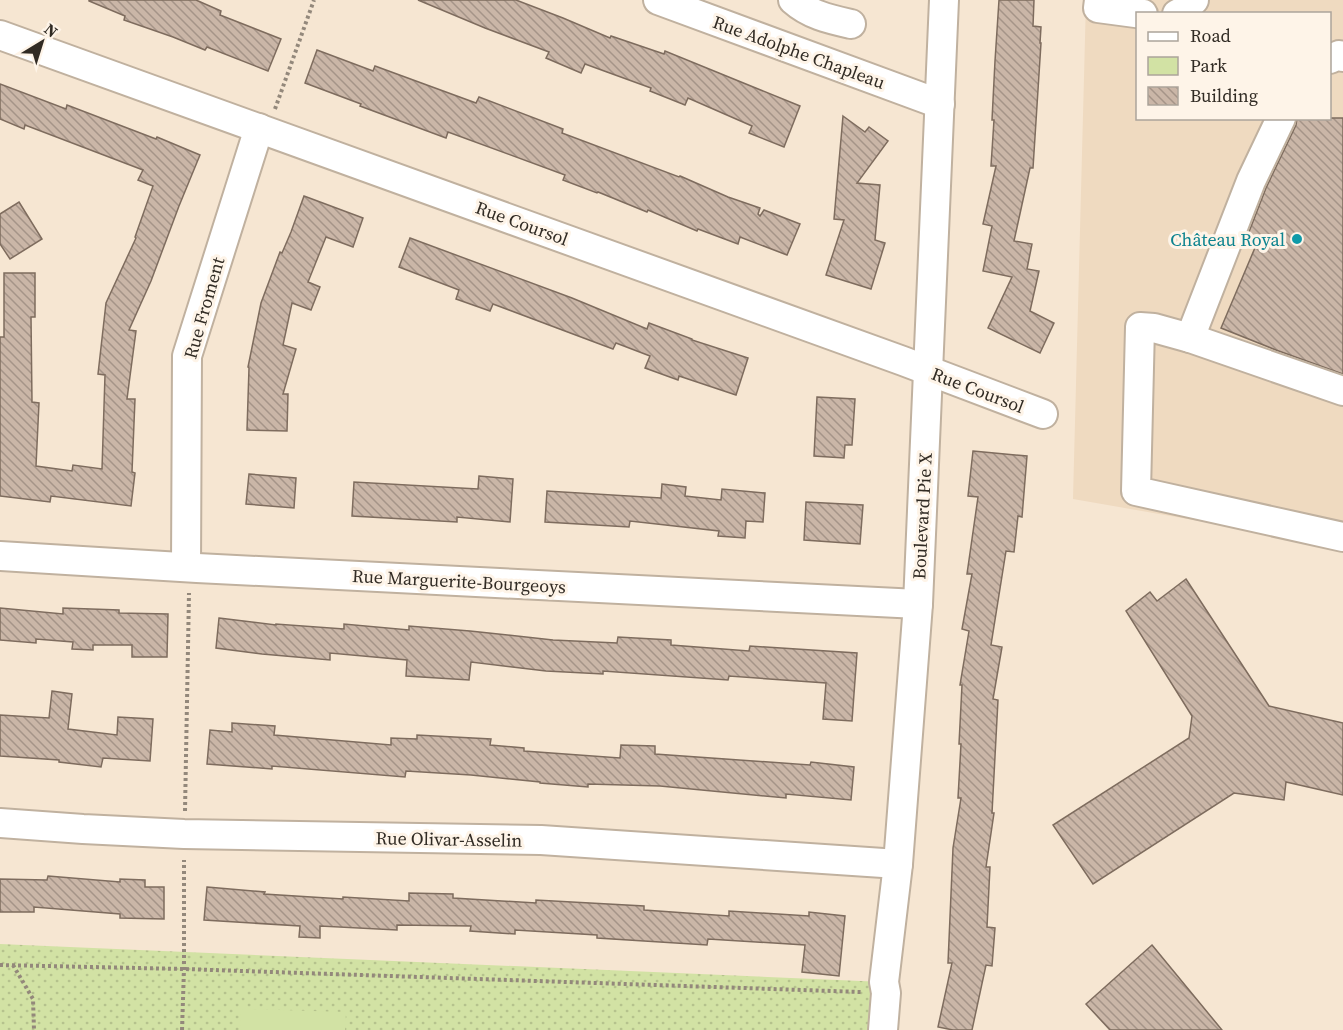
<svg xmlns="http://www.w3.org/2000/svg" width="1343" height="1030" viewBox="0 0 1343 1030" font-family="'Source Serif 4',serif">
  <defs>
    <pattern id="green-dots" width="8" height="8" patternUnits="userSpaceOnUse" patternTransform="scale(1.5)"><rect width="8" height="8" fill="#d2e2a4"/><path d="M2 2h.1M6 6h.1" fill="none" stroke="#b5c28d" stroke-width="1.8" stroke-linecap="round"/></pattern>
    <pattern id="building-back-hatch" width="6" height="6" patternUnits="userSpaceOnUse" patternTransform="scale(1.5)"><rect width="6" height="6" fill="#cab6a7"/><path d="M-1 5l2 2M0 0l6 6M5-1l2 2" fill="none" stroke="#a59488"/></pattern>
  </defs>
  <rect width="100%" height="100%" fill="#f6e6d2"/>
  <path fill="#efdac0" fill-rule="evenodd" d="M1086,0H1343V546L1073,499ZM1138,14H1330V118H1138Z"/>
  <path fill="url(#green-dots)" d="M0,944L884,982L883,1030H0Z"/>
  <path fill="#d2e2a4" d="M241,1009L346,1012L345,1030H240Z"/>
  <g fill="url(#building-back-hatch)" stroke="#7e6c5e" stroke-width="1.5">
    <path d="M89,0H196L221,11L220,15L281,39L268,71L207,47L205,50L173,37L124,20L125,16L89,1Z"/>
    <path d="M418,0H516L563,18L610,38L611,36L664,54L665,51L800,106L784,147L749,133L752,126L688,98L685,105L650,91L651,88L585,64L581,73L546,58L549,52L485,28Z"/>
    <path d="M999,0H1034L1033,26L1041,27L1040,43H1041L1033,168H1030L1014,241L1032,244L1027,269L1039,271L1030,311L1054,323L1040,353L988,328L1012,277L983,271L992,226L983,224L996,166H991L994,120H992L995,61Z"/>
    <path d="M317,50L373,71L375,66L476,103L479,97L563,129L562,133L679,177L680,176L728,197L760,208L758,214L760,216L764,210L800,224L787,255L740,237L738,244L698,229L697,231L648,210L647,212L598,192L597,193L563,180L565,175L448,132L446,138L360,106L361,104L305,83Z"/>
    <path d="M0,84L66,109L67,105L156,139L157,137L200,155L179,206L151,281L129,330L136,331L127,399H135L132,472L135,473L131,506L51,496L50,502L0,496V337H4V273H35V317H31L32,402L39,403L36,466L72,471L73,465L102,469L105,375L98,374L106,303L136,238L135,237L153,186L138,180L143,170L25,125L24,129L0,119Z"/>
    <path d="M843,116L865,132L869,127L888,141L857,183L880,185L875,240L885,243L871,289L826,275L844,220L834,219Z"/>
    <path d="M1297,118H1343V374L1276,350L1221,328L1257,243L1247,237L1266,188L1296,125Z"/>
    <path d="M304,196L363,218L353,247L326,237L308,282L320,287L311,310L292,303L283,345L296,349L283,394H288L287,431L247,430L249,368L248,367L261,303L280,252L282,253L291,232Z"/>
    <path d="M19,202L42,239L10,259L0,244V214Z"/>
    <path d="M410,238L572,298L647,329L649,323L692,339V340L748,358L736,395L679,376L678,380L645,368L650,356L616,343L613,349L493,304L490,311L456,299L459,290L399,267Z"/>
    <path d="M817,397L855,399L852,445H845L844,458L814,456Z"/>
    <path d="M973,451L1027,456L1022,517L1018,516L1014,552L1006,551L991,645L1002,647L993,699L998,700L992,813H994L986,867H990L987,927L995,928L992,966L986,965L972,1030H953L938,1027L952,963H948L953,848L961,798H958L961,744H959L962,685H960L969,631L962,629L972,574H967L978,497L968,496Z"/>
    <path d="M249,474L296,478L294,508L246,504Z"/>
    <path d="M479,476L513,479L510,522L457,517V522L352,516L354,482L478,489Z"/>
    <path d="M662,484L686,487L685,496L721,500L722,489L765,493L763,522L746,521L745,538L718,536L719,531L630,521L629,527L545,522L547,491L661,498Z"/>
    <path d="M806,502L863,505L860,544L804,540Z"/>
    <path d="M1186,579L1269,706L1343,723V795L1286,782L1284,800L1234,793L1093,884L1053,825L1189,738L1192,716L1126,611L1150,592L1157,601Z"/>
    <path d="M0,608L63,614V608L119,610V613L168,614L167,657H132V645H93V650L72,649L73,642L36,639V643L0,640Z"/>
    <path d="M219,618L276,625V624L344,629V624L409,630V626L470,631L553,640L617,643L618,637L671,640V645L749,651L750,646L857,653L852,721L823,719L826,683L729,676L728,680L603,671V674L546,671L471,662L469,680L406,676L407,660L330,653V660L262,654L216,648Z"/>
    <path d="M52,691L72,694L68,729L117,735L118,717L153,719L150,761L103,758L101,767L59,762V760L0,756V715L49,718Z"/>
    <path d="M232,723L275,726L274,735L391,745V738L417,739V735L491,739L490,745L524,748V751L620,758L621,745L655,746V754L810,765L811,762L854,767L851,800L786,794V798L660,786L588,784V787L540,783V782L471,775L406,771L405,777L272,766V769L207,764L210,730L232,732Z"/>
    <path d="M48,876L120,882V879L145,880V887H164V919L120,918V914L34,907V912H0V879L47,880Z"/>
    <path d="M207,887L265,892L264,894L343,899V897L409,901V893L453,894V898L536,903V900L644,906V910L729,916V911L809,916V912L845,916L839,976L802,972L805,945L708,939L707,945L597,938V935L515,930V934L470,931L471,926L397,925V930L320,926V938L299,937L300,926L204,920Z"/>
    <path d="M1152,945L1222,1030H1110L1086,1004Z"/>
  </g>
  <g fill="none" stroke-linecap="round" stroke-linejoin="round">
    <defs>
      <g id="minor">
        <path d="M658,0L940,104"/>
        <path d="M793,0C810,15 829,19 851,24"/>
        <path d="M1099,0L1098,8L1143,14"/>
        <path d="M1177,14L1183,11L1194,0"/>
        <path d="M0,35L903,361L1043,414"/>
        <path d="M1330,59L1339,55L1343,57"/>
        <path d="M1281,118L1251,181L1190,338L1343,391"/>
        <path d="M1190,338L1154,328L1140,327L1136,491L1343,537"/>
        <path d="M0,556L197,568L918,604"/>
        <path d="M186,567L187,356L259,128"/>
        <path d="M0,823L83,829L184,834L541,840L898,864"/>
        <path d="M883,1030L886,993L884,982L898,864L918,604L944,0"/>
      </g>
    </defs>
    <use href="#minor" stroke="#c0b19f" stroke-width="32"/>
    <g stroke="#93887b" stroke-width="4" stroke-dasharray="3 3" stroke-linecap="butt">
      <path d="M275,109L314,0"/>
      <path d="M185,811L189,593"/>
      <path d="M0,965L184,969L861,992"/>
      <path d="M13,965L33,999L34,1030"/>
      <path d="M182,1030L184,969V860"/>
    </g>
    <use href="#minor" stroke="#fff" stroke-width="28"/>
  </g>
  <circle fill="#0f9aa8" stroke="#fef4e8" stroke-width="2" cx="1297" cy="239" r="6"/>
  <g text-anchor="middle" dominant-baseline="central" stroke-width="6" stroke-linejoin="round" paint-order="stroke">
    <g font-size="18" fill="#312b24" stroke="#fef4e8">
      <text transform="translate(799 52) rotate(20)">Rue Adolphe Chapleau</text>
      <text transform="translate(522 223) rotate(20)">Rue Coursol</text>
      <text transform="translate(204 308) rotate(-74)">Rue Froment</text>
      <text transform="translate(978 390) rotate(21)">Rue Coursol</text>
      <text transform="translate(922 516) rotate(-87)">Boulevard Pie X</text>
      <text transform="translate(459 581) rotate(3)">Rue Marguerite-Bourgeoys</text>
      <text transform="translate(449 839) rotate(1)">Rue Olivar-Asselin</text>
    </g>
    <g font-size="18" fill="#0d838f" stroke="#fef4e8" text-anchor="end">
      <text x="1285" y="239">Château Royal</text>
    </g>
  </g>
  <rect x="1136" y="12" width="195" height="108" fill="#fef4e8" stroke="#aca49a" stroke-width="1.5"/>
  <rect x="1148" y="32" width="30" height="9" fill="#ffffff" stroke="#aca49a" stroke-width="1.5"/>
  <text x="1190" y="42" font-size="18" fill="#312b24">Road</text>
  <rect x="1148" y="57" width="30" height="18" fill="#d2e2a4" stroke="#aca49a" stroke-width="1.5"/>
  <text x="1190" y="72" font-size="18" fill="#312b24">Park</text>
  <rect x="1148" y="87" width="30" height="18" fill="url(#building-back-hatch)" stroke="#aca49a" stroke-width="1.5"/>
  <text x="1190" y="102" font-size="18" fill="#312b24">Building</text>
  <g transform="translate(42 42) rotate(38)" stroke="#fef4e8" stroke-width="4.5" paint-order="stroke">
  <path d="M0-4.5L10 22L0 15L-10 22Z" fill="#312b24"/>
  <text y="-9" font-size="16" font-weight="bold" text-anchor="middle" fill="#312b24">N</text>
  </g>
</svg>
